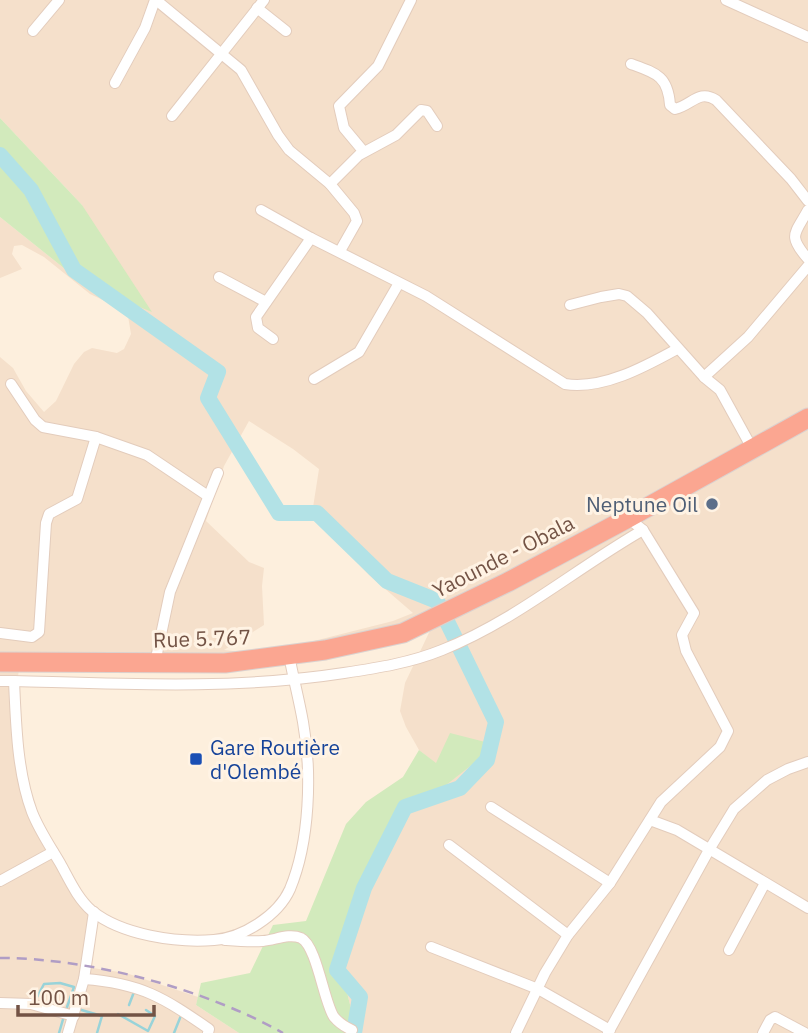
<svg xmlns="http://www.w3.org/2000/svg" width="808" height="1033" viewBox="0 0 808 1033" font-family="'IBM Plex Sans',sans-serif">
  <rect width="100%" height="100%" fill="#fdefdd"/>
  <path fill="#f5e0cb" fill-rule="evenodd" d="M0,0H808V1033H357L342,972L389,830L496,745L436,764L419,750L406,727L400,711L405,683L436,618L325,650L20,662L15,698L31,810L94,912L86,967L126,973L198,997L196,1005L239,1033H0V357L13,368L26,391L44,412L56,401L74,364L84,352L92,348L117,353L124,349L131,334L128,316L122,309L90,294L44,257L22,245L14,246L12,254L22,269L0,278V217L85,285L82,205L0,118ZM249,421L293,449L319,469L312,514L369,575L413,613L393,621L306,643L241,652L224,650L264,625L262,586L264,568L249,562L206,521L224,466Z"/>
  <g fill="#d2eabc">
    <path d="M0,118L82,205L152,312L85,285L0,217Z"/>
    <path d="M450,733L497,745L389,830L342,972L357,1033H239L196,1005L201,983L250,973L273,925L306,921L346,824L366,802L403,777L419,750L436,763Z"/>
  </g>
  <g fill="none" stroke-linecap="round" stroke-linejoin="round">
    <g stroke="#98d3d9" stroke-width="2.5">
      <path d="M35,1001L44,984L60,983L74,987L66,1010"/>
      <path d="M129,1005L134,992"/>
      <path d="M78,1009L102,1016L97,1033"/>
      <path d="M118,1014L148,1031L155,1016L146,1010"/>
      <path d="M59,1033L64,1016"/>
      <path d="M174,1033L182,1013"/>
    </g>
    <path stroke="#b2e2e6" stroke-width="16" d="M0,155L31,190L74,270L218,372L208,398L279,513H317L387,581L437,601L496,722L487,760L460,788L405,807L364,888L337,970L360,997L354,1033"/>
    <defs>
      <g id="street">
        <path d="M156,0L241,70L278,135L289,150L330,184L354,213L357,221L340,251"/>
        <path d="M726,0L808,37"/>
        <path d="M257,8L286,31"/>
        <path d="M33,31L59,0"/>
        <path d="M631,64C656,73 668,76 670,105L675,109C692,105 699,89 716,100L791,179L808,201"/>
        <path d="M115,83L145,28L155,0"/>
        <path d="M172,116L264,0"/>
        <path d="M364,152L344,128L339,106L378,66L411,0"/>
        <path d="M330,184L359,155L396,135L421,110L427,111L437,126"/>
        <path d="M261,210L311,238L426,296L565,384C603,390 646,366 677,349"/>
        <path d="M808,210C795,234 787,235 808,259"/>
        <path d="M219,277L266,302"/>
        <path d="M570,305L601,297L619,294L627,296L647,313L704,377L720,390L753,450"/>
        <path d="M273,339L258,328L256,317L311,238"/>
        <path d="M704,377L748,337L808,266"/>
        <path d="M314,379L359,352L399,283"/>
        <path d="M11,384L35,420L43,427L96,437L147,455L208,496"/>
        <path d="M0,633L32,637L39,632L46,523L49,514L77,499L96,437"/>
        <path d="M155,663L170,592L218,473"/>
        <path d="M0,681H14C16,723 17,772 32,812C39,830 50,846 60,863C69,879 77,898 92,911C122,935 176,943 214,940C242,938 278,916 290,889C310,841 312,772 303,722C299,699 293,677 289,655"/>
        <path d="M14,681C124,684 234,690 344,673C377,668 410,663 442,650C515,621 575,569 643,530"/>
        <path d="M491,807L610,883"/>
        <path d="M650,820L677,830L808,908"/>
        <path d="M449,845L568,935"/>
        <path d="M0,881L53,852"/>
        <path d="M225,940C238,941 250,942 263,941C275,940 289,933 301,938C317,946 324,1003 334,1017C339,1023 345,1027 352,1030"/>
        <path d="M431,947L538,989L610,1030"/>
        <path d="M729,950L765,883"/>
        <path d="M84,979C141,983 164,998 209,1029L208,1033"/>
        <path d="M0,1003L31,1004L74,1016"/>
        <path d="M68,1033L84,979L94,912"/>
        <path d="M516,1033L545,973L568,935L610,883L661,802L720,747L728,731L686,651L682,635L694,613L643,530L628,518"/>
        <path d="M608,1033L709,850L734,809L767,780L788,769L808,762"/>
        <path d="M763,1033L770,1020L775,1017L805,1033"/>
      </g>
      <path id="highway" d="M0,662L225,663L325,650L403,633L508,582L628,518L808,418"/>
    </defs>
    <use href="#street" stroke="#e3ccbc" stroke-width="12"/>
    <use href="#highway" stroke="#dbd2cf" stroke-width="21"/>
    <use href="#street" stroke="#fff" stroke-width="10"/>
    <use href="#highway" stroke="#fba691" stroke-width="19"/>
    <path stroke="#b09dc5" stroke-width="2.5" stroke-dasharray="10 7" stroke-linecap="butt" d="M0,958C90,958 205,989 283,1033"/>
  </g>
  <circle fill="#5c6f8a" stroke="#fff3e4" stroke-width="2.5" cx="712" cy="504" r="7"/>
  <rect fill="#1a4fb4" stroke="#fff3e4" stroke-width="2.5" x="189" y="752" width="14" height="14" rx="3.5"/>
  <g text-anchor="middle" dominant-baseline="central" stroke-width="6" stroke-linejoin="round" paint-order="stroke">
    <g font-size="21" fill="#4e5e75" stroke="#fff3e4" text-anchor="end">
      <text x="698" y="504">Neptune Oil</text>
    </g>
    <g font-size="21" fill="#735345" stroke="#fff3e4">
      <text transform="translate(503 556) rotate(-27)">Yaounde - Obala</text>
      <text transform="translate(202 638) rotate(-2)">Rue 5.767</text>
    </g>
    <g font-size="21" fill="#164399" stroke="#fff3e4" text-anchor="start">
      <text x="210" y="747">Gare Routière<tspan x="210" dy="24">d'Olembé</tspan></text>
    </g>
  </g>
  <path d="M18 1005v10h136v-10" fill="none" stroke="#735345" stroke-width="3.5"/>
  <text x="28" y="1005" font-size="21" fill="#735345" stroke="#fff3e4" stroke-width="5" paint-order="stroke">100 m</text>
</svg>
